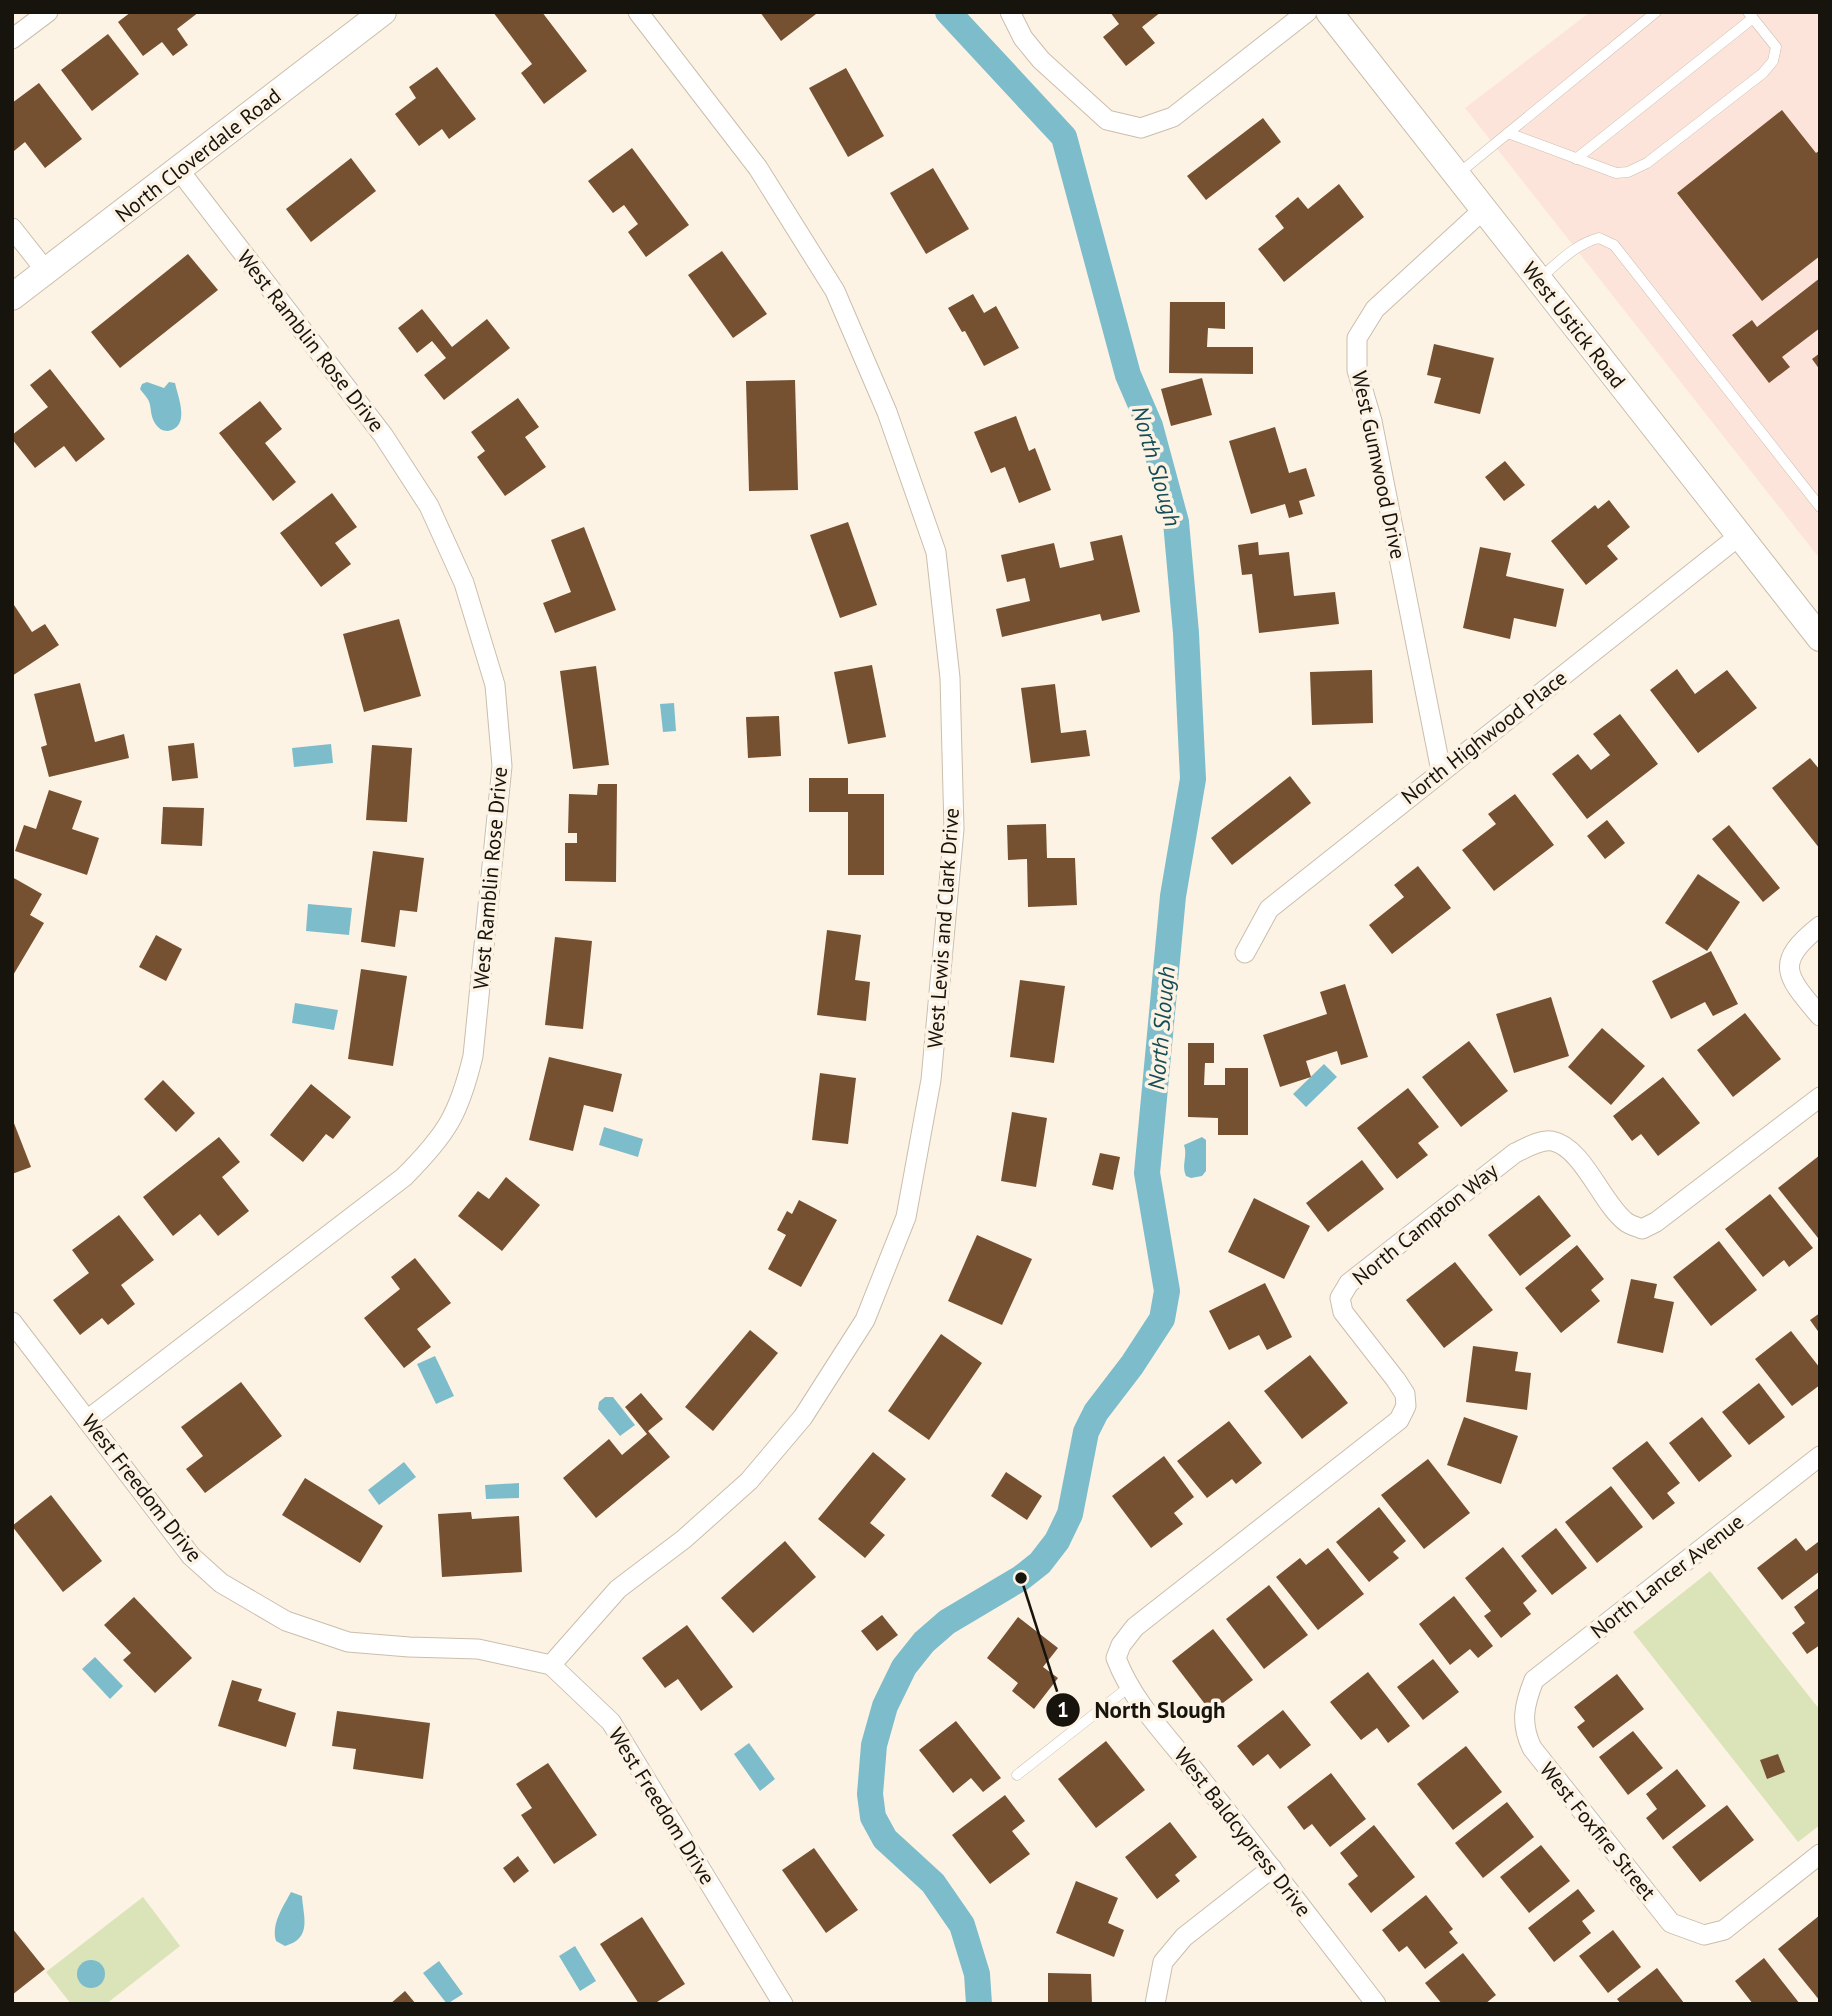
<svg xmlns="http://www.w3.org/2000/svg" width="1832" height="2016" viewBox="0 0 1832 2016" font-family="'PT Sans',sans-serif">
  <rect width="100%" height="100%" fill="#fdf3e4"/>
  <path fill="#fde4da" d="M1590,12H1820V559L1465,108Z"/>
  <g fill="#dae4b8">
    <path d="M1710,1571L1820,1710V1825L1798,1842L1633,1632Z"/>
    <path d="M143,1897L180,1946L106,2004H71L46,1972Z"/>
  </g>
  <g fill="#7dbdcb">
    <path d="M147,382L164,388L169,382L175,383C178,397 191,427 168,431C164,431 161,430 158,427C148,416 153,406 147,398C145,395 142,392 140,389L142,384Z"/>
    <path d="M674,703L676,731L663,732L660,704Z"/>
    <path d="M331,744L333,763L294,767L292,748Z"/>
    <path d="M308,904L352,908L349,935L306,931Z"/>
    <path d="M295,1003L338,1010L334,1030L292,1023Z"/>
    <path d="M1324,1064L1337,1077L1306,1107L1293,1094Z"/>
    <path d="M604,1127L643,1139L638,1157L599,1145Z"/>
    <path d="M1202,1137L1206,1140V1171L1202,1176L1191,1178L1186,1176C1181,1165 1188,1156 1184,1145Z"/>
    <path d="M435,1356L454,1396L436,1404L417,1364Z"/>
    <path d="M605,1397H613L635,1425L620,1436L598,1409L599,1402Z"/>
    <path d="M404,1462L416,1477L379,1505L368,1490Z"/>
    <path d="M519,1483V1498L486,1499L485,1485Z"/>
    <path d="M95,1657L123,1686L110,1699L82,1669Z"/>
    <path d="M749,1743L775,1779L760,1791L734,1754Z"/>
    <path d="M291,1892L302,1896C303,1916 313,1938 285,1946L276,1941C271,1924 283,1907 291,1892Z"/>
    <path d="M575,1946L596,1981L580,1991L559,1956Z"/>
    <circle cx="91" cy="1974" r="14"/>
    <path d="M439,1961L463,1994L447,2004L423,1973Z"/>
  </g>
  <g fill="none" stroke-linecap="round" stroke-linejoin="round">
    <path stroke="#7dbdcb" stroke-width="26" d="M948,12L1064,137L1128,375L1150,426L1176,522L1186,633L1193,779L1173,896L1147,1173L1167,1291L1162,1319L1132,1365L1096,1412L1086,1432L1070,1514L1057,1541L1040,1563L1021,1578L947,1622L924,1642L904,1667L885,1706L874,1745L870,1794L873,1817L885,1839L933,1883L962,1925L977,1974L979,2004"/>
  </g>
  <g fill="#765131">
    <path d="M131,12H199L177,29L188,45L173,56L162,42L143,56L118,22Z"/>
    <path d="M493,12H542L587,71L544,104L521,73L532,64Z"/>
    <path d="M760,12H814L816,14L781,41Z"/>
    <path d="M1110,12H1161L1142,27L1155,43L1126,66L1103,37L1119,24Z"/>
    <path d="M108,34L139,74L92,111L61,70Z"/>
    <path d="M437,67L476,119L449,139L442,129L419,146L395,114L416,98L409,87Z"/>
    <path d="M846,68L884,136L848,157L809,88Z"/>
    <path d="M39,83L82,139L45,168L25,142L14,151L12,148V103Z"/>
    <path d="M1782,110L1816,153L1820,150V256L1762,301L1677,193Z"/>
    <path d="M1263,118L1281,142L1206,200L1187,176Z"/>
    <path d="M632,148L689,225L646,257L628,232L638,224L624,205L613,213L588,181Z"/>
    <path d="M351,158L376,191L311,242L286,209Z"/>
    <path d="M933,168L969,229L926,254L890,193Z"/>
    <path d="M1339,184L1364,217L1284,282L1258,249L1284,228L1275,216L1298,197L1308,209Z"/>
    <path d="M722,251L767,314L733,338L688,275Z"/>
    <path d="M188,254L218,290L120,368L91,332Z"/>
    <path d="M1820,278V328L1782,357L1790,367L1769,383L1732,335L1752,320L1757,327Z"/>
    <path d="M973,294L984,313L996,306L1019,348L984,366L965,331L962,332L948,308Z"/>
    <path d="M1170,302H1225V329L1208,328L1207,347H1253V374L1169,373Z"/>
    <path d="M422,309L452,347L487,319L510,348L444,400L424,375L446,358L432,341L417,353L398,328Z"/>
    <path d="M1434,344L1494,358L1480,414L1434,403L1441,378L1427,375Z"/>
    <path d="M1820,353V370L1812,359Z"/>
    <path d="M50,369L105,439L76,462L64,446L35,468L12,439V435L48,407L30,385Z"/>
    <path d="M1202,378L1212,415L1171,426L1161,389Z"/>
    <path d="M795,380L798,490L749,491L746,381Z"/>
    <path d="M518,398L539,427L525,437L546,467L505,496L477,457L485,451L471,432Z"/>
    <path d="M260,401L282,429L265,443L296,482L273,501L219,433Z"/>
    <path d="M1016,416L1029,451L1035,448L1051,490L1019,503L1005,467L991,473L974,432Z"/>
    <path d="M1275,427L1289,473L1306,468L1315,496L1299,501L1303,514L1289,518L1285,504L1251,514L1229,441Z"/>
    <path d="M1505,461L1525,485L1504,501L1485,477Z"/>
    <path d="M332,493L357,527L335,543L351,564L321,587L280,533Z"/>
    <path d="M1609,500L1630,527L1607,546L1618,559L1586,585L1551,541L1595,505L1598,509Z"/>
    <path d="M848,522L877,605L840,618L810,535Z"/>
    <path d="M584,527L616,610L555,633L543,603L571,592L551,540Z"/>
    <path d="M1122,535L1140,612L1102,621L1100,614L1002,637L996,609L1030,601L1025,578L1007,582L1001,555L1054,543L1060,568L1094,560L1090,542Z"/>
    <path d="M1258,542L1259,555L1289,552L1294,596L1335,592L1339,624L1259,633L1252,574L1242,575L1238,545Z"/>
    <path d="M1480,547L1511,553L1506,576L1564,589L1556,627L1514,618L1510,639L1463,628Z"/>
    <path d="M12,602L32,632L45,624L59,645L12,676Z"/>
    <path d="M399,619L421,696L364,712L343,634Z"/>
    <path d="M872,665L886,737L848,744L834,672Z"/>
    <path d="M596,666L609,765L573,769L560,671Z"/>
    <path d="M1677,669L1695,694L1727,670L1757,708L1698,753L1650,690Z"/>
    <path d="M1372,670L1373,723L1312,725L1310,672Z"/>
    <path d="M80,683L95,742L124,734L129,758L49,777L41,747L47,745L34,694Z"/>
    <path d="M1055,684L1061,733L1086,730L1090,756L1031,763L1021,688Z"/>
    <path d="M1620,714L1658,764L1587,819L1552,774L1578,754L1591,770L1610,755L1593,734Z"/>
    <path d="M779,716L781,756L748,758L746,717Z"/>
    <path d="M194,743L198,778L172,781L168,746Z"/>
    <path d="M372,745L412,748L407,822L366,820Z"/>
    <path d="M1810,758L1820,770V849L1772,788Z"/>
    <path d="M1290,776L1311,803L1232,865L1211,838Z"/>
    <path d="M809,778H848V794H884V875H848V812H809Z"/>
    <path d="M598,784H617L616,882L565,881V843H577V833H568L569,794L597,795Z"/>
    <path d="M49,790L82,801L72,829L99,838L87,875L15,851L24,825L36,829Z"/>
    <path d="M1515,794L1554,845L1494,891L1462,850L1496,824L1488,814Z"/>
    <path d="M163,807L204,808L202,846L161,844Z"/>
    <path d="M1607,820L1625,843L1605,859L1587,836Z"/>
    <path d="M1046,824L1047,858H1075L1077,905L1028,907L1027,859L1008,860L1007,825Z"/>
    <path d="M1729,825L1780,888L1763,902L1712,839Z"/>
    <path d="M373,851L424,858L417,912L400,910L395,947L361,942Z"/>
    <path d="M1418,866L1451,908L1392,954L1369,925L1404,897L1394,885Z"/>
    <path d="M1698,874L1740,902L1707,951L1665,923Z"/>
    <path d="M12,877L42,894L30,915L44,923L12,977Z"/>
    <path d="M827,930L861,935L855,980L870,982L866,1021L817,1015Z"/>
    <path d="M156,935L182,949L166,981L139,967Z"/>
    <path d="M555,937L592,941L583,1029L545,1025Z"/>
    <path d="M1711,951L1738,1004L1713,1016L1705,1002L1671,1019L1652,981Z"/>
    <path d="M361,969L407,976L393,1066L348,1059Z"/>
    <path d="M1020,980L1065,986L1054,1063L1010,1057Z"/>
    <path d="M1345,984L1368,1057L1341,1065L1337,1051L1306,1061L1311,1077L1280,1087L1263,1035L1327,1014L1320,992Z"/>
    <path d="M1551,997L1569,1056L1514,1073L1496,1014Z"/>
    <path d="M1745,1013L1781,1059L1733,1097L1697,1050Z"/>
    <path d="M1602,1028L1645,1066L1611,1105L1568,1067Z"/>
    <path d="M1469,1041L1508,1091L1461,1127L1422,1077Z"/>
    <path d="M1188,1043H1214V1063H1205L1204,1085H1225V1068H1248V1135H1218V1118L1188,1117Z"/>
    <path d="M549,1057L622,1074L613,1112L584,1105L573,1151L529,1140Z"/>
    <path d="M820,1073L856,1078L848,1144L812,1140Z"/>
    <path d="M1663,1077L1700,1123L1658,1156L1641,1134L1632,1141L1613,1116Z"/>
    <path d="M163,1080L195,1113L176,1132L144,1099Z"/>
    <path d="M311,1084L351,1117L333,1139L326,1134L303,1162L270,1135Z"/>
    <path d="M1408,1088L1439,1127L1418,1143L1428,1155L1397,1179L1357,1128Z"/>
    <path d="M1012,1112L1047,1118L1036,1187L1001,1181Z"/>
    <path d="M12,1118L31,1167L12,1174Z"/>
    <path d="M219,1137L240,1162L222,1177L249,1211L218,1236L200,1214L173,1236L143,1197Z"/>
    <path d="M1100,1153L1120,1157L1113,1190L1092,1185Z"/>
    <path d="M1820,1155V1237L1818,1238L1778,1188Z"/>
    <path d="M1362,1160L1384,1189L1328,1232L1306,1203Z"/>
    <path d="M506,1177L540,1205L502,1251L458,1216L478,1191L489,1199Z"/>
    <path d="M1770,1194L1813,1248L1789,1267L1784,1260L1763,1277L1725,1229Z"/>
    <path d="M1539,1195L1571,1236L1520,1276L1488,1235Z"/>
    <path d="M1254,1198L1310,1226L1284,1279L1228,1252Z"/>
    <path d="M799,1200L837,1220L801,1287L768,1269L786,1235L777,1230L787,1211L792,1214Z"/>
    <path d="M119,1215L154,1260L121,1285L135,1304L108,1325L102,1318L80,1335L53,1300L89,1273L72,1250Z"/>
    <path d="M977,1235L1032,1259L1002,1325L948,1301Z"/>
    <path d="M1719,1241L1757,1290L1711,1326L1673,1277Z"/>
    <path d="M1577,1245L1604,1279L1591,1290L1600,1301L1561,1333L1525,1288Z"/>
    <path d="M415,1258L451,1303L417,1329L431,1347L404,1368L364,1318L400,1289L391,1277Z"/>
    <path d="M1455,1262L1493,1310L1444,1348L1406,1300Z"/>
    <path d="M1631,1279L1657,1284L1654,1298L1674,1302L1663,1353L1617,1343Z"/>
    <path d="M1265,1283L1292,1337L1267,1350L1259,1335L1229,1350L1209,1311Z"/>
    <path d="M1820,1313V1334L1810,1320Z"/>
    <path d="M750,1330L778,1353L713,1431L685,1407Z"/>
    <path d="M1791,1331L1820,1368V1385L1792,1406L1755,1359Z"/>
    <path d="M941,1334L982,1363L929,1440L888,1411Z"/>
    <path d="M1473,1346L1518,1352L1515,1371L1531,1373L1527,1410L1466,1402Z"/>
    <path d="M1310,1355L1348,1403L1302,1439L1264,1391Z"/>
    <path d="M241,1382L282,1436L205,1493L186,1469L203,1456L181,1427Z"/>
    <path d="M1759,1383L1785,1417L1749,1445L1722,1412Z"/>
    <path d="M641,1393L663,1419L648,1431L670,1457L596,1518L563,1478L609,1439L622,1455L647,1434L625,1407Z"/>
    <path d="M1464,1417L1518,1436L1501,1484L1447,1465Z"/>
    <path d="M1702,1417L1732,1456L1699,1482L1669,1443Z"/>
    <path d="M1229,1421L1262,1463L1236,1484L1232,1479L1207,1498L1177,1461Z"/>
    <path d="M1647,1441L1680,1483L1667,1493L1675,1503L1653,1520L1612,1468Z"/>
    <path d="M873,1452L906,1479L870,1523L885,1535L865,1558L818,1519Z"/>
    <path d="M1164,1456L1194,1497L1174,1513L1183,1524L1151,1548L1112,1496Z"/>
    <path d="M1428,1459L1470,1513L1424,1549L1381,1495Z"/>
    <path d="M1006,1472L1042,1496L1027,1520L991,1496Z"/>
    <path d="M305,1478L383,1526L360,1563L282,1515Z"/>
    <path d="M1611,1486L1643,1527L1597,1563L1565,1522Z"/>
    <path d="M51,1495L102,1561L63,1592L12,1526Z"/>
    <path d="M1379,1507L1406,1541L1393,1552L1399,1558L1369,1582L1336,1542Z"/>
    <path d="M471,1512L472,1519L519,1516L522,1572L442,1577L438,1514Z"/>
    <path d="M1556,1528L1587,1568L1552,1595L1521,1556Z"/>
    <path d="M1796,1538L1806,1551L1818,1542L1820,1544V1571L1782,1600L1757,1568Z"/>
    <path d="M785,1541L816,1577L753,1633L721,1598Z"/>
    <path d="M1503,1547L1537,1591L1523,1603L1531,1614L1501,1638L1484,1616L1491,1611L1465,1578Z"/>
    <path d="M1328,1548L1364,1594L1318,1630L1276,1577L1300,1558L1306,1565Z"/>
    <path d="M1269,1585L1308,1635L1264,1669L1226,1619Z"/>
    <path d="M1820,1587V1645L1807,1654L1792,1633L1805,1623L1794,1607Z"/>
    <path d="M1454,1596L1493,1646L1478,1658L1470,1649L1450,1665L1419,1624Z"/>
    <path d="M134,1597L192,1658L155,1693L123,1660L131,1653L104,1625Z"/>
    <path d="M882,1615L898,1635L877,1651L861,1631Z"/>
    <path d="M1018,1617L1058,1648L1043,1667L1058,1678L1034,1709L1012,1691L1018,1683L987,1658Z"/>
    <path d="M687,1625L733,1687L701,1711L678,1679L665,1688L642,1658Z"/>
    <path d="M1213,1629L1253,1680L1211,1712L1172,1661Z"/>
    <path d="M1433,1659L1459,1692L1423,1720L1397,1687Z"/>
    <path d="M1368,1672L1410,1726L1388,1743L1377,1728L1361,1740L1330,1702Z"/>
    <path d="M1617,1674L1644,1709L1593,1748L1577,1727L1585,1721L1574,1707Z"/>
    <path d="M232,1680L262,1689L258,1701L296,1713L286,1747L218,1726Z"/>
    <path d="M1283,1710L1311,1745L1280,1769L1268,1754L1253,1766L1237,1746Z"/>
    <path d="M337,1711L430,1723L423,1779L353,1769L356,1749L332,1746Z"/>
    <path d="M956,1721L1001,1778L983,1792L971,1778L953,1793L919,1750Z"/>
    <path d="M1633,1731L1663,1768L1628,1795L1599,1757Z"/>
    <path d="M1106,1741L1145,1790L1096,1828L1058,1779Z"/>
    <path d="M1466,1746L1502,1792L1453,1830L1417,1784Z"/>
    <path d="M1778,1754L1785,1772L1767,1779L1760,1760Z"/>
    <path d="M548,1763L597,1835L554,1864L521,1815L532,1808L516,1784Z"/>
    <path d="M1677,1769L1706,1806L1663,1840L1646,1818L1657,1809L1646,1794Z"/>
    <path d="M1331,1773L1366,1819L1330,1847L1312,1824L1304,1830L1287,1807Z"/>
    <path d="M1005,1795L1025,1821L1012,1831L1030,1854L990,1884L952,1835Z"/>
    <path d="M1507,1802L1534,1837L1483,1878L1455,1843Z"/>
    <path d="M1727,1805L1754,1840L1700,1882L1672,1847Z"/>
    <path d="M1170,1822L1197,1857L1175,1875L1180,1881L1157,1899L1125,1857Z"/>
    <path d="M1374,1825L1415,1877L1371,1913L1348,1884L1358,1876L1340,1853Z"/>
    <path d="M1541,1845L1570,1881L1529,1913L1500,1877Z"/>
    <path d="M814,1848L858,1910L826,1933L782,1870Z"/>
    <path d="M518,1856L529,1871L514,1883L503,1868Z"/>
    <path d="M1076,1881L1118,1898L1108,1923L1124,1930L1114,1957L1056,1933Z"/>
    <path d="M1578,1889L1595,1911L1582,1921L1591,1933L1554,1962L1528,1928Z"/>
    <path d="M1426,1895L1453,1929L1449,1932L1458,1943L1425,1969L1407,1946L1399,1952L1382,1930Z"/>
    <path d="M1820,1915V2001L1778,1949Z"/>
    <path d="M642,1917L685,1984L654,2004H639L600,1944Z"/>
    <path d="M12,1928L45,1969L12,1995Z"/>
    <path d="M1613,1930L1641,1967L1608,1993L1579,1956Z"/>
    <path d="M1463,1953L1496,1995L1485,2004H1442L1425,1983Z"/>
    <path d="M1764,1958L1800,2004H1753L1735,1981Z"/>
    <path d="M1657,1968L1684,2003L1621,2004L1617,1999Z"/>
    <path d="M1048,1973L1091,1974L1092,2004H1048Z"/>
    <path d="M405,1991L416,2004H390Z"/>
  </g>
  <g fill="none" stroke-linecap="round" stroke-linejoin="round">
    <defs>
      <g id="lane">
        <path d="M1508,133L1616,173L1628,172L1647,163L1763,73L1773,61L1776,47L1748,12"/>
        <path d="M1576,159L1753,18"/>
        <path d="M1458,174L1656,12"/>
        <path d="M1539,279C1558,263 1575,244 1599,238L1614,245L1820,507"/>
        <path d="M1017,1775L1129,1687"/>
      </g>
      <g id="street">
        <path d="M1010,12L1023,38L1041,60L1107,120L1141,128L1173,117L1307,12"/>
        <path d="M12,39L48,12"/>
        <path d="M12,228L46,271"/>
        <path d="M1441,771L1372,421L1357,370V338L1375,309L1484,209"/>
        <path d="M1820,926C1773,963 1786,976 1820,1016"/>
        <path d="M1245,953L1269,909L1739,536"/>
        <path d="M12,1322L191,1556L221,1583L286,1621L348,1642L409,1647L478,1649L551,1665L611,1722L783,2004"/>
        <path d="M87,1420L404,1177C447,1134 459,1114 473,1056L502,766L495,685L464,583L429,506L383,435L179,170"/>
        <path d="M1820,1456L1534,1680C1524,1705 1520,1723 1532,1748L1671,1923L1704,1935L1724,1930L1820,1854"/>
        <path d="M551,1665L618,1589L684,1539L749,1481L803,1417L865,1320L906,1217L931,1080L954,829L950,678L936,552L887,412L835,291L758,168L638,12"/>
        <path d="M1155,2004L1163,1962L1184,1937L1272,1868"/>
        <path d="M1376,2004C1319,1930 1263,1856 1205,1784C1174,1743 1134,1706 1116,1658L1121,1645L1135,1627L1399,1420L1406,1406L1405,1394L1396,1380L1343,1312L1340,1298L1349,1283L1515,1153C1526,1148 1540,1139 1552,1141C1583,1147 1602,1204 1626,1222C1630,1225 1637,1227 1642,1229L1656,1222L1820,1097"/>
      </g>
      <g id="secondary">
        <path d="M1329,12L1820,638"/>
        <path d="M12,297L383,12"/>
      </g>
    </defs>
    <use href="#lane" stroke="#cabeac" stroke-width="11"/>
    <use href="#street" stroke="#cabeac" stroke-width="21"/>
    <use href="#secondary" stroke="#cabeac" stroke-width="28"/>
    <use href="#lane" stroke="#fff" stroke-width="10"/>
    <use href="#street" stroke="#fff" stroke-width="19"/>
    <use href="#secondary" stroke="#fff" stroke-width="26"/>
  </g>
  <g text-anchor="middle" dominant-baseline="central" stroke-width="7" stroke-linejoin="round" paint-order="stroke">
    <g font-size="21" fill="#17130d" stroke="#fdf3e4">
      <text transform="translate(198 155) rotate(-38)">North Cloverdale Road</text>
      <text transform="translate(1574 325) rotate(52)">West Ustick Road</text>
      <text transform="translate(311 341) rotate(52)">West Ramblin Rose Drive</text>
      <text transform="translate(1379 465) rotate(78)">West Gumwood Drive</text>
      <text transform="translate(1484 737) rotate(-38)">North Highwood Place</text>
      <text transform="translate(490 878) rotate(-85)">West Ramblin Rose Drive</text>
      <text transform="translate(943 928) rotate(-86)">West Lewis and Clark Drive</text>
      <text transform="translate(1425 1224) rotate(-39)">North Campton Way</text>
      <text transform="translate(142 1488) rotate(52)">West Freedom Drive</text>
      <text transform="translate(1667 1576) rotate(-38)">North Lancer Avenue</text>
      <text transform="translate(662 1806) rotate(58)">West Freedom Drive</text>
      <text transform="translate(1598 1831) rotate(51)">West Foxfire Street</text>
      <text transform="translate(1243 1832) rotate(52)">West Baldcypress Drive</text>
    </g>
    <g font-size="23" font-style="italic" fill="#144c57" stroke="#fdf3e4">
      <text transform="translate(1157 466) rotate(74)">North Slough</text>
      <text transform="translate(1161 1028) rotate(-85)">North Slough</text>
    </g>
  </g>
  <path fill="none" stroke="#17130d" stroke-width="2.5" d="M1021 1578L1063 1710"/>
  <g fill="#17130d" stroke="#fdf3e4" stroke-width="2.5">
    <circle cx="1021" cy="1578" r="7"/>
    <circle cx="1063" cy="1710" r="18"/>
  </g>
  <g font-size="21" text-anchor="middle" font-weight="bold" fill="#fff">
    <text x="1063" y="1717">1</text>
  </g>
  <g font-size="23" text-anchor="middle" font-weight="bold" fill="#17130d" stroke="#fdf3e4" stroke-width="7" stroke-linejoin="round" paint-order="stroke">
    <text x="1160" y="1718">North Slough</text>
  </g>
  <rect width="1832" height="2016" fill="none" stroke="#17130d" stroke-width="28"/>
</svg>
